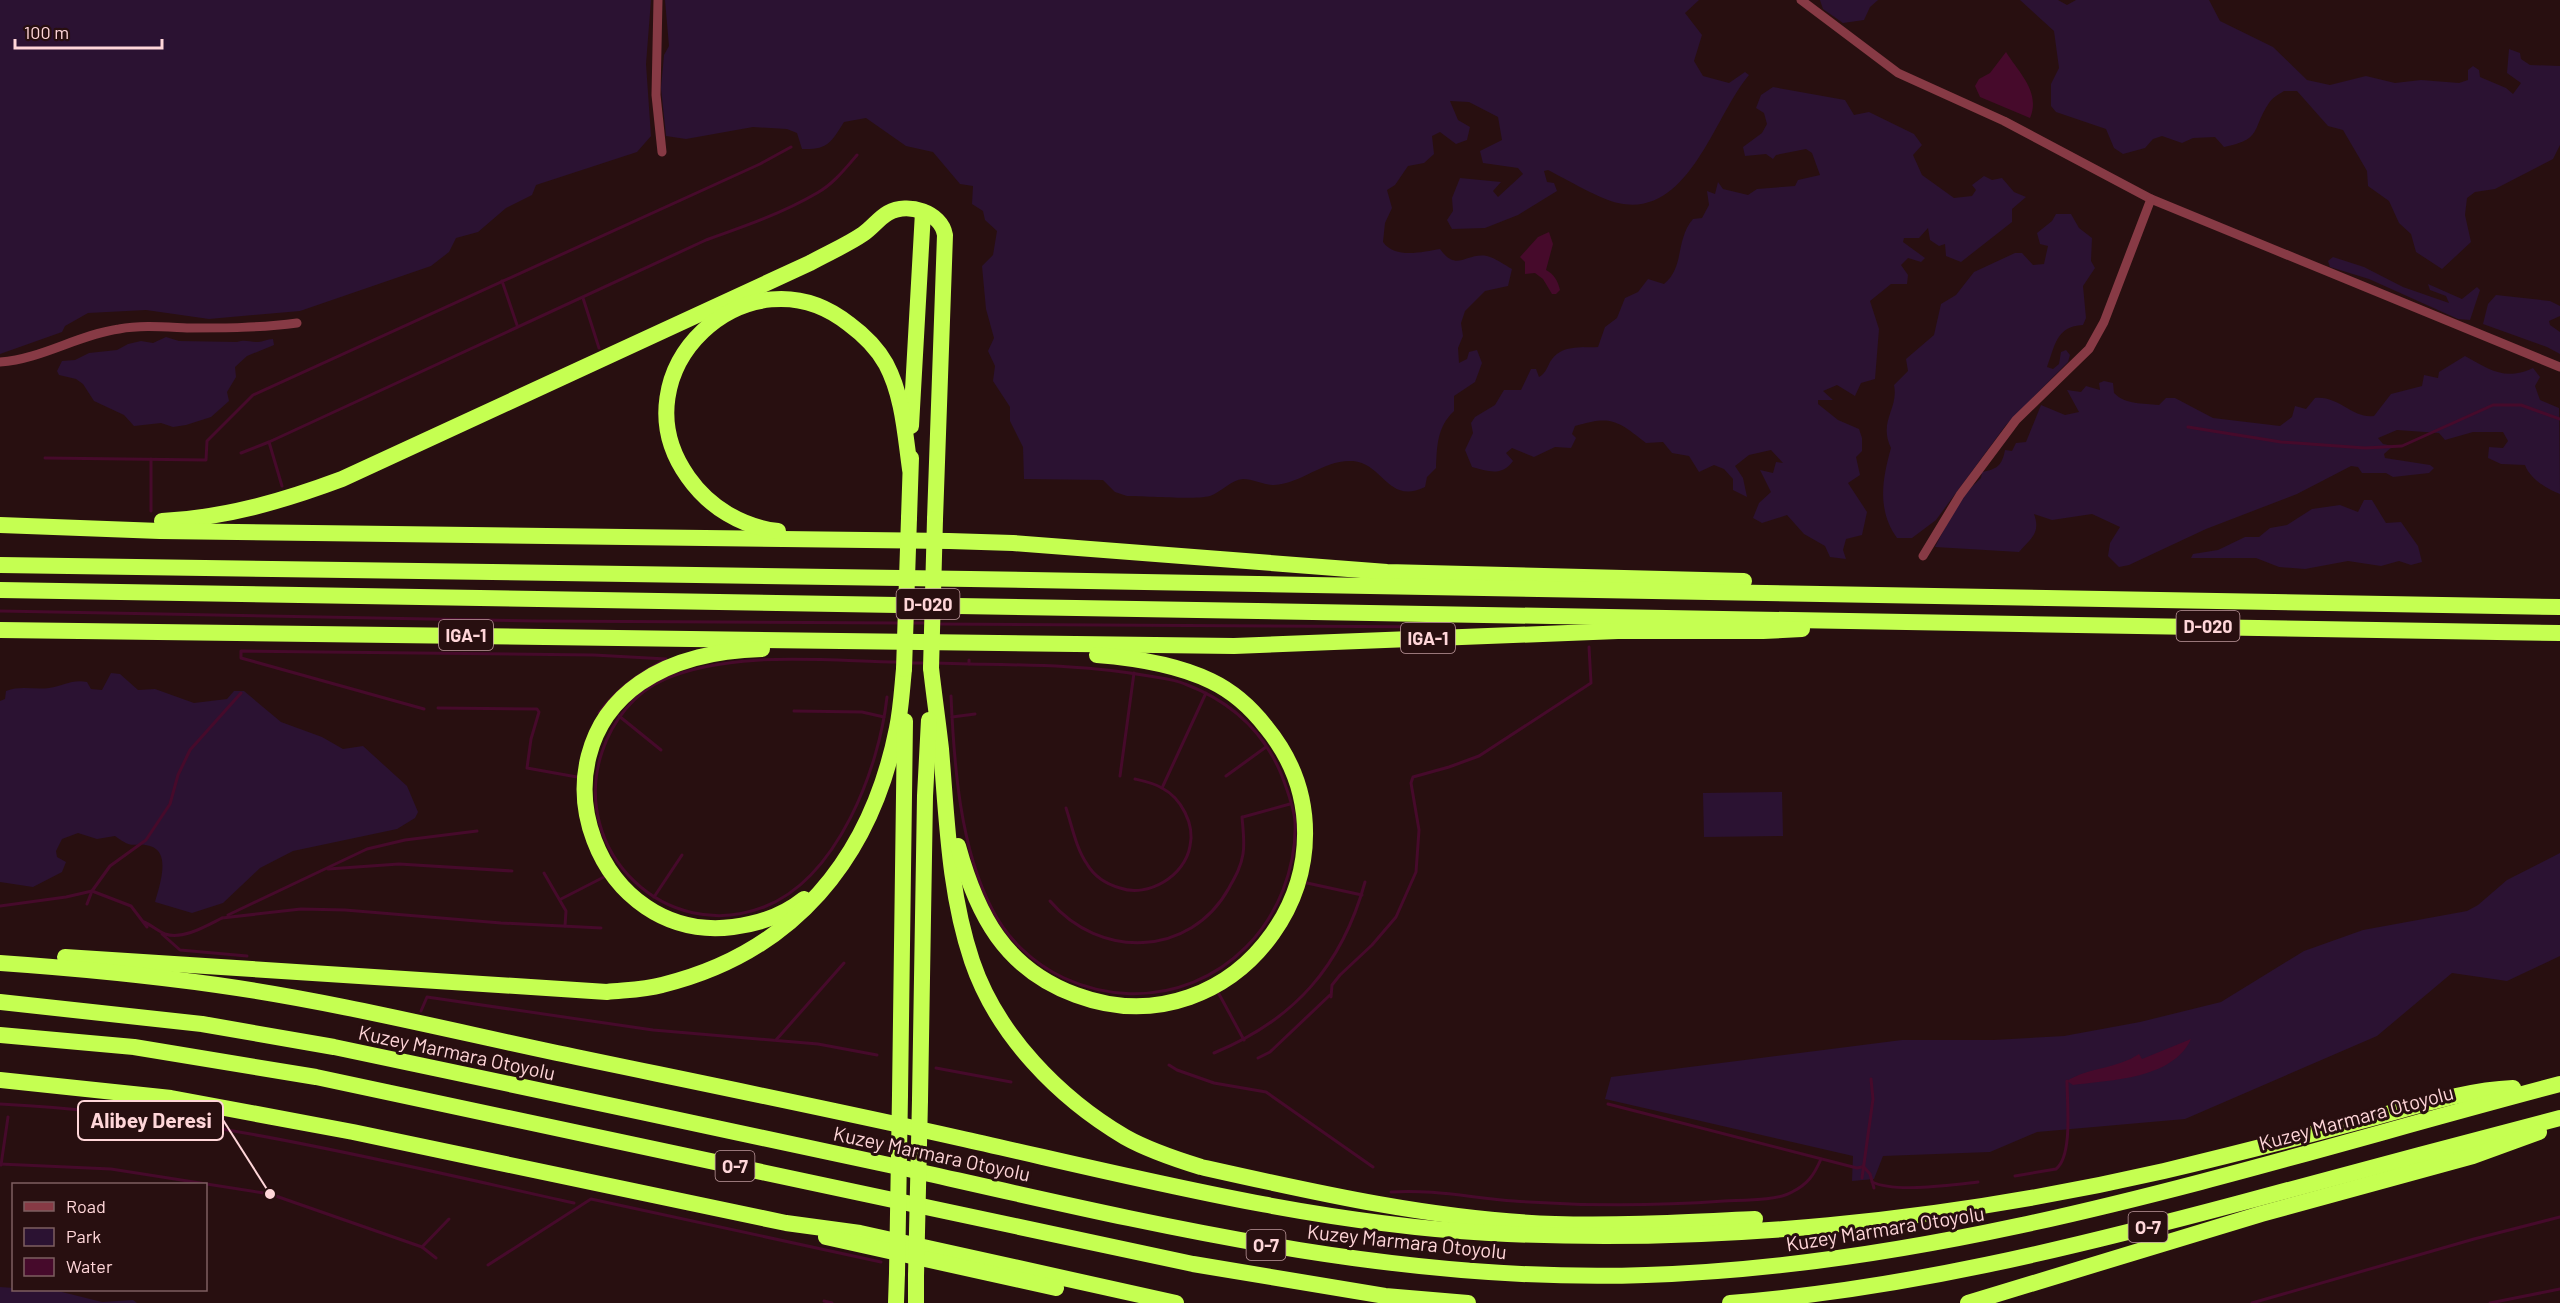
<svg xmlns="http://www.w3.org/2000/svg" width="2560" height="1303" viewBox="0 0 2560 1303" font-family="Barlow,sans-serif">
  <rect width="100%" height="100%" fill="#280f10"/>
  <g fill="#2b1232">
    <path d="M0,0H651L646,64L651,136L637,152L536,185L532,195L506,208L478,232L456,238L449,252L431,266L300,311L209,319L146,310L88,313L65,326L62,332L0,354Z"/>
    <path d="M665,0H1699L1685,13L1702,35L1694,61L1703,76L1729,83L1745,72L1749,75C1714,116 1689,219 1618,203C1601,200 1566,179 1548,170L1544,171L1547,182L1554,183L1557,191L1518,215L1485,228L1452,229L1447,220L1453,211L1452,198L1460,178L1501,182L1493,191L1498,197L1523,174L1518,168L1483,163L1480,151L1502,140L1498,117L1469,102L1450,101L1458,120L1470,127L1467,140L1456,144L1440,132L1432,136L1434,154L1424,163L1408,166L1395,185L1387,190L1392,208L1385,223L1383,242C1395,259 1422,252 1440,249C1457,273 1466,252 1487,256C1495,258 1505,265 1512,269L1508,286L1485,291L1465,311L1461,323L1463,336L1458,348L1459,363L1467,359L1469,352L1477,350L1482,363L1475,382L1454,396V411C1437,427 1437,446 1436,468L1427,477L1425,487C1388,505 1384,464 1353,461C1324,459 1303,483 1274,485C1264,485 1253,479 1243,479C1231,480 1221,492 1210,496C1195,500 1145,496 1127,496L1115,492L1103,480L1024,479L1023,447L1010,421V407L993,381L995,366L988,351L994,338L986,309L982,266L993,255L997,231L985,220L983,211L972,204L973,186L960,184L933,152L906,146L866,118L844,122C831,143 827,150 802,149L797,133L787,129L753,127L686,139L666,136L661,88L664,55L669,46Z"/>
    <path d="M1820,0H1878L1870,7L1864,20L1843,23L1823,9Z"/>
    <path d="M2020,0H2058L2067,5L2076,0H2209L2220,21L2273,47L2307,80L2330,85L2366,76L2395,83L2421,80L2459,83L2468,80V70L2473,66L2479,70L2480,77L2506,88L2513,94L2521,83L2507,73L2509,49L2520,53L2521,59L2530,65L2560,66V145L2553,159L2495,189L2475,192L2467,198L2465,215L2471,242L2442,269L2416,252L2411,234L2399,223L2389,201L2368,186L2367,171L2343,130L2328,126L2297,91H2284C2279,94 2272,98 2269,103C2251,130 2263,139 2224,147L2215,137L2193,138L2182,143L2162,136L2153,139L2145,148L2123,154L2114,148L2106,129L2056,112L2051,106V84L2059,68L2054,31Z"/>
    <path d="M1773,87L1845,100L1854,115L1869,112L1914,134L1922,145L1913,155L1922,175L1954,198L1972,196L1976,190L1972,185L1984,176L1992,180L2002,178L2014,192L2026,197L2012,209V222L1961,262L1946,256L1945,244L1939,246L1930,240L1928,228L1919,238H1904L1903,242L1925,258L1921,262L1908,258L1901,265L1908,275L1907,284H1891L1870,301L1879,329L1875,379L1861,383L1855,396L1837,385L1823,391L1833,400H1818V404L1838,420L1859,429L1862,438V451L1856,457L1860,475L1848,483L1867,512L1862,535L1846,539L1843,550L1846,559L1830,557L1825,546L1804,534L1787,515L1762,523L1753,518L1759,503L1771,492L1760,470L1773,473L1776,462L1783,463L1771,450L1749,455L1735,466L1743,478L1747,497L1733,490V479L1724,469L1714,465L1699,472L1689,456L1672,453L1663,442L1646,443C1617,420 1611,415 1575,426L1572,434L1576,438L1571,448L1555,447L1534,457L1512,448L1506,453L1513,461C1502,477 1487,471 1472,467L1465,450L1473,433L1471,423L1475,417L1495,405L1504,390H1521L1531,369H1536L1539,377C1545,374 1547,368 1550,362C1561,344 1580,348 1598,347L1605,327L1617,318L1625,298L1638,292L1648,279L1664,284C1685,267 1675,240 1693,219L1702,218L1709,205L1707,191L1715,194L1718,182L1723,189L1748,195L1757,189L1795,186L1798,180L1820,175L1812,153L1806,149L1776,155L1773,159L1766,154L1745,156L1743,147L1762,133L1767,124L1764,113L1756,108L1761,95Z"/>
    <path d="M2056,214H2071L2079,228L2092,238L2091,261L2095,268L2083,286L2086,318L2083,325C2056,326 2055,346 2047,367L2053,369L2059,364L2061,352L2066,350L2070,355L2068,362L2006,425L1936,520L1912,538H1897C1877,510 1882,480 1891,448C1878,421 1899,409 1894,385L1908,371L1906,359L1934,335L1941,304L1956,295L1974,272L2015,253H2022L2033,265L2044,264L2048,246L2040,244L2037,233L2052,221Z"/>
    <path d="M2333,257L2364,267L2403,287L2449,303L2446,296L2430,290L2428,284L2462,299L2477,287L2480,290L2470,320L2458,319L2369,279L2330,267L2328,261Z"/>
    <path d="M2496,295L2550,301L2560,306V316L2549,321L2550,325L2560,332V354L2547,347L2483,324L2488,304Z"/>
    <path d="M166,337L179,341L237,342C245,339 250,342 258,342C263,342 267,339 273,339L274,345L247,356L235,367L236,377L227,392L229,401L211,417L186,425L173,427L161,423L134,426L124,415L94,401L83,384L76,379L59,375L57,371L62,361L75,360L89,353L117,350L128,344L141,341L153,343Z"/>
    <path d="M2465,356C2490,370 2505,381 2533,368L2540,377L2535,386L2540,400L2559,408L2560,494C2547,489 2530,479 2525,465L2501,464L2488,458L2489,447L2503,448L2508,441L2503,432H2473L2445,440L2439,433L2397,430L2378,438L2383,444L2393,446L2384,454L2385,458L2430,465L2434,468L2429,473L2393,477L2386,473H2362L2358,467L2351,466L2297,494L2206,529L2129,565L2119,567L2108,556L2110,543L2120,527L2092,514L2052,520L2034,514C2041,533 2031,538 2019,552L1935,547L1960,498L1981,478L1982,472C1998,469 2002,465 2005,450L2012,451L2016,443L2026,442L2041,405L2065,415L2079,412L2067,390L2081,392L2086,386L2100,390L2099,383L2104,381L2113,383L2114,393C2126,405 2143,403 2159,405L2166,398H2175L2213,418L2280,426L2292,417L2295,406L2306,409L2315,398C2338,395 2353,419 2374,416L2391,394L2422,386L2424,375L2438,378L2439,372Z"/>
    <path d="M2364,500H2372L2386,523L2401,522L2418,546L2422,562L2411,565L2399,561L2381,566L2348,561L2305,569L2279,567L2256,558H2191L2193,554L2218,550L2245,537H2259L2270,528L2287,525L2312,509L2340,505L2358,512Z"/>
    <path d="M111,673L120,674L138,690L155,689L194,703L227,699L234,691H244L281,722L322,737L343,749L363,746L407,786L418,812L415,818L397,829L293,851L260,868L223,903L192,913L155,902C159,887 172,852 150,846C132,841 135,851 115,836L97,839L78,833L62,839L56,851L57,857L66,862L62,872L33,887L0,882V701L5,699L6,691C21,685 34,690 49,688C63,686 72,679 87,682L91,689L102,690Z"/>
    <path d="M1782,792L1783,836L1704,837L1703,793Z"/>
    <path d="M2560,853V956L2507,981L2452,973L2377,1036L2185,1119L2037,1132L1990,1152L1883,1156L1874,1179L1852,1181L1853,1156L1605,1099L1611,1077L1902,1040H1993L2064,1036L2140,1022L2221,1002L2304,951L2363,930L2467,911L2478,905L2507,880Z"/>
    <path d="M0,1287L58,1291L102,1302L133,1300L137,1303H0Z"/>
  </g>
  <g fill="#460a2b">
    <path d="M2006,52C2019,73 2041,92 2030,118L1980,97L1975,86L1979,79L1990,73Z"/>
    <path d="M1549,232L1553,244L1546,270C1554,274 1558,281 1560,290L1556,294H1552L1543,279L1535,273L1525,274V262L1520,257L1538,237Z"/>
    <path d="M2191,1039C2173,1079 2111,1080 2073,1085L2067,1081C2089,1067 2117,1069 2139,1054L2142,1059Z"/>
  </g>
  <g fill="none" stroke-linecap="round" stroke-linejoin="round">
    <g stroke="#460a2b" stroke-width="3">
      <path d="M502,281L517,325"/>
      <path d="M583,298L599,348"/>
      <path d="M2188,427L2281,442L2365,448L2402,446L2493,405H2521L2560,419"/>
      <path d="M269,442L706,240C743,227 783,213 817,193C833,184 845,169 857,155"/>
      <path d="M241,453L269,442L282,486"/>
      <path d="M45,458L206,460L207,441L253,395L760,164L791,147"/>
      <path d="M151,511V459"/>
      <path d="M0,611L535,621L900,623"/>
      <path d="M912,623H927"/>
      <path d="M936,624L1450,627"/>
      <path d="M908,663H926"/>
      <path d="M935,663L969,664V660"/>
      <path d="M951,696C954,765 960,848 992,909C1007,939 1034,964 1064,978C1151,1018 1248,979 1283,890C1291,869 1296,844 1295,822C1294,807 1287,790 1282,776C1264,731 1230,701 1185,684C1174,679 1161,678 1149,676C1089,665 1029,665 969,664"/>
      <path d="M887,697C879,769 838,878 764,907C666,945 569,851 602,752C612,722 634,692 665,679C733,650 826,661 899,662"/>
      <path d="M438,708L537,709L539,712L531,739L527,768L577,777"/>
      <path d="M424,709L241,658V651L594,655L666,659"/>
      <path d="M794,711L862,712L884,717"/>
      <path d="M599,713C618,688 638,674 665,660"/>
      <path d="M619,716L661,750"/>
      <path d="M952,717L975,714"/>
      <path d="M1120,776L1134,673"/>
      <path d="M1226,776L1266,747"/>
      <path d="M1162,788L1206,693"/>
      <path d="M1066,808C1072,826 1076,848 1087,864C1094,876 1106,884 1120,888C1148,898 1185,876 1190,846C1195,824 1181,798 1162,788C1154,783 1144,781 1135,779"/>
      <path d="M1243,817L1290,804"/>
      <path d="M328,869L399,864L512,871"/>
      <path d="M544,873L566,911L565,926"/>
      <path d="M1307,883L1362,895"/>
      <path d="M654,897L682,855"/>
      <path d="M561,899L604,877"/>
      <path d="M1050,901C1099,959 1190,958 1229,888C1235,877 1241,867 1243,854C1245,842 1243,830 1242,817"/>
      <path d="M87,904L92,891L110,866L146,840L170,804L178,775L190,750L241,693"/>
      <path d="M0,906L66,897L92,891L131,906L147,927"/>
      <path d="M228,915L367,849L405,840L477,831"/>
      <path d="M222,918L301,909L345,910L501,923L601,928"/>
      <path d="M144,922C151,925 158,931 165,934C183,940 206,926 222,918"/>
      <path d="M162,934L180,950L247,956"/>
      <path d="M1219,994L1244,1040"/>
      <path d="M1331,997L1332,985L1340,975L1372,945L1396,917L1416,872L1419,830L1411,783L1413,777L1449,767L1479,756L1591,683L1589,647"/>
      <path d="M421,1011L427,997L653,1030L818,1044L877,1055"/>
      <path d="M776,1040L844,963"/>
      <path d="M1214,1053C1294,1020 1342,966 1365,882"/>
      <path d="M1258,1058L1270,1052L1330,995"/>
      <path d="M1169,1065L1177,1070L1214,1083L1266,1092L1373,1167"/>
      <path d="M936,1068L1011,1082"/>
      <path d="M0,1104C194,1113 385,1161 574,1203"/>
      <path d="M1608,1104L1857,1168L1862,1167"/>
      <path d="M0,1164L111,1169L270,1194L422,1247L436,1258"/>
      <path d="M1,1165L8,1117"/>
      <path d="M1863,1166L1870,1174L1874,1188"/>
      <path d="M2015,1176L2056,1169C2073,1156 2067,1102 2067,1081"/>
      <path d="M1862,1178L1873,1099L1871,1079"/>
      <path d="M1872,1182C1895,1193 1951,1185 1978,1182"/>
      <path d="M1391,1192C1432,1189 1473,1198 1514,1201C1584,1206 1654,1206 1724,1201C1742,1200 1777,1201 1792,1192C1808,1184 1814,1175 1821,1159"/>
      <path d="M422,1247L449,1219"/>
      <path d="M488,1265L591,1199L881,1262"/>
      <path d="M824,1301L832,1303"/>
      <path d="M2252,1303L2474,1239L2560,1217"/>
      <path d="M2490,1303L2560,1289"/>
    </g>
    <g stroke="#873a45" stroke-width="9">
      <path d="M658,0L656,95L662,152"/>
      <path d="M1801,0L1898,73L2004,121L2151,199L2560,367"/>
      <path d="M0,362C42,359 77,335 119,329C141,325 164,327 187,328C224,328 260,328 297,323"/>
      <path d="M1923,556L1960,495L2016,420L2089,349L2104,322L2151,199"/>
    </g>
    <g stroke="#c5ff51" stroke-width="16">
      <path d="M911,426L923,212"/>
      <path d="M909,518L911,458"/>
      <path d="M162,521C225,518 283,501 342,479L810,263C828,253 847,245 863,234C872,228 879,218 888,213C908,202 941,212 945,235L935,519"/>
      <path d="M0,525L160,531L949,541L1013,543L1387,572L1744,581"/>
      <path d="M778,531C742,527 709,507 688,477C613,372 749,244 849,324C864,335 877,348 886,364C903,396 905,434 910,469"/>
      <path d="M0,565L970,579L2560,607"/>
      <path d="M0,590L2560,633"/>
      <path d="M0,630L1234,646L1618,631H1763L1802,629"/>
      <path d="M762,649C721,650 675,659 640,683C529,760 598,944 733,927C758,924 784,915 804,899"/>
      <path d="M931,668C934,695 938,722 941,749C947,820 949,893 972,961C997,1035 1059,1098 1125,1137C1148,1150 1175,1159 1201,1167C1317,1193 1436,1220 1555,1224C1622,1226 1689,1222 1755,1219"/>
      <path d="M958,846C977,915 1005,969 1076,995C1238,1055 1375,860 1266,727C1252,709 1232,691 1211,681C1176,664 1135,658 1097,655"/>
      <path d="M65,957L607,992C625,990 644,990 662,985C793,953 871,859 897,728C901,709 902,689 904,669"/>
      <path d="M0,963C72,968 145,975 217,985C331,1001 444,1029 557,1053C691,1081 825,1108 959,1138C1134,1177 1309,1223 1489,1233C1713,1245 1946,1221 2164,1171C2235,1154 2305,1136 2376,1117C2421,1105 2467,1090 2513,1088"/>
      <path d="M0,1002L202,1024L334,1047C523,1088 714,1126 903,1168C1148,1223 1394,1284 1646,1275C1960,1265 2259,1163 2560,1084"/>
      <path d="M0,1035L134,1047L316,1077L1193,1264L1385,1296L1468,1303"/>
      <path d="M0,1080L171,1098L353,1132L786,1223L860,1233L1176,1303"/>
      <path d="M900,1095L905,721"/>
      <path d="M920,1100L925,796L929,720"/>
      <path d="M826,1237L1056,1288"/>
      <path d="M896,1303L897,1273"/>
      <path d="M916,1303V1276"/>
      <path d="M1730,1303C1905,1289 2071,1248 2240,1203C2347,1174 2453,1146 2560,1118"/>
      <path d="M1968,1303L2261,1214L2473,1156L2539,1132"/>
    </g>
    <g stroke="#c5ff51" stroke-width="16">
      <path d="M931,668L935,519"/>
      <path d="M904,669L909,518"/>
      <path d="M897,1273L900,1095"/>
      <path d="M916,1276L920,1100"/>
    </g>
  </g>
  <g text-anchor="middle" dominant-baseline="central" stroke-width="6" stroke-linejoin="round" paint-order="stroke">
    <g fill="#280f10" stroke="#be9a9d" stroke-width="1.5">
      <rect x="896.5" y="589" width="63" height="30" rx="4.5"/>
      <rect x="2176.5" y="611" width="63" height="30" rx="4.5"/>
      <rect x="439" y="620" width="54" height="30" rx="4.5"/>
      <rect x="1401" y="623" width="54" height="30" rx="4.5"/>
      <rect x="715.5" y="1151" width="39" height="30" rx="4.5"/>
      <rect x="2128.5" y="1212" width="39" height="30" rx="4.5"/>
      <rect x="1246.5" y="1230" width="39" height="30" rx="4.5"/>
    </g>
    <g font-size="18" font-weight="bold" fill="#ffd6d9">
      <text x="928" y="604">D-020</text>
      <text x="2208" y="626">D-020</text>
      <text x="466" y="635">IGA-1</text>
      <text x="1428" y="638">IGA-1</text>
      <text x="735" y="1166">O-7</text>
      <text x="2148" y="1227">O-7</text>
      <text x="1266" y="1245">O-7</text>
    </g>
    <g font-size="20" fill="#ffd6d9" stroke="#280f10">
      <text transform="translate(457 1052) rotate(12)">Kuzey Marmara Otoyolu</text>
      <text transform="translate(2356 1117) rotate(-15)">Kuzey Marmara Otoyolu</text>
      <text transform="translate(932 1153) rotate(12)">Kuzey Marmara Otoyolu</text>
      <text transform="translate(1885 1228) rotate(-9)">Kuzey Marmara Otoyolu</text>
      <text transform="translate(1407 1241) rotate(6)">Kuzey Marmara Otoyolu</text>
    </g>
  </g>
  <path fill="none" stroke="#ffd6d9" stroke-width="2" d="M270 1194L223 1120"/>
  <circle fill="#ffd6d9" stroke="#280f10" stroke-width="2" cx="270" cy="1194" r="6"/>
  <rect fill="#280f10" stroke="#ffd6d9" stroke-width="2" x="78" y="1101" width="145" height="39" rx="6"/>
  <g font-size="21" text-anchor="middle" font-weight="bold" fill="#ffd6d9">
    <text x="151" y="1128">Alibey Deresi</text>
  </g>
  <rect x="12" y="1183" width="195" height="108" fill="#280f10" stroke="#7e5f60" stroke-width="1.5"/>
  <rect x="24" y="1202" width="30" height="9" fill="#873a45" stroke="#7e5f60" stroke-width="1.5"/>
  <text x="66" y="1213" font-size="18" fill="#ffd6d9">Road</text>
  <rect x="24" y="1228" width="30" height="18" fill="#2b1232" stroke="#7e5f60" stroke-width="1.5"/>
  <text x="66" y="1243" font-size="18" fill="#ffd6d9">Park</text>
  <rect x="24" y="1258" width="30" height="18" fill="#460a2b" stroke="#7e5f60" stroke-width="1.5"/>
  <text x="66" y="1273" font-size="18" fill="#ffd6d9">Water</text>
  <path d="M15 39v9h147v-9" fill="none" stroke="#ffd6d9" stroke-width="3"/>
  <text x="24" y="39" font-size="18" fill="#ffd6d9" stroke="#280f10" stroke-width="4.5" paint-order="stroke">100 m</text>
</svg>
